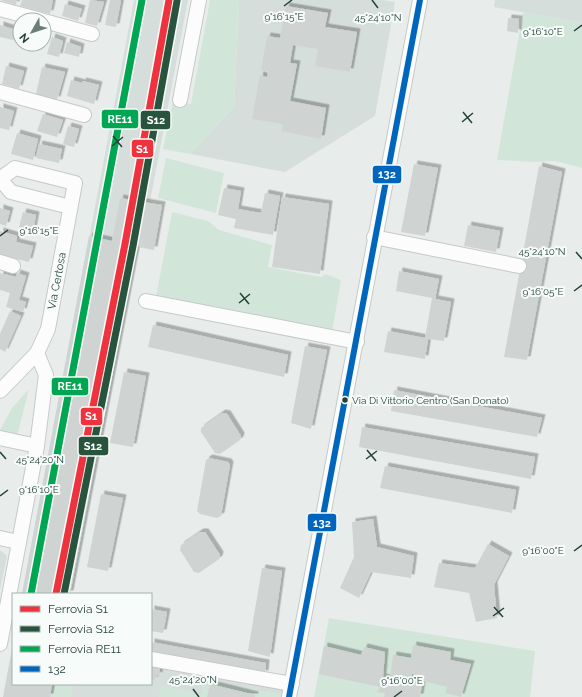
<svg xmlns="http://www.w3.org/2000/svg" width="582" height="697" viewBox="0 0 582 697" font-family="Raleway,sans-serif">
  <defs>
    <filter id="shadow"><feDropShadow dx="3.5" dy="-3.5" stdDeviation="0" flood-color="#0004"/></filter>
  </defs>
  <rect width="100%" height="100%" fill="#e8edeb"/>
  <g fill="#d6dedb">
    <path d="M134,0H188L150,202L162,205L154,250L137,247L70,594H22Z"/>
    <path d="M239,0H383L395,2L375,116L285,172L190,154L234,107Z"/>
    <path d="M495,0H582V23L494,7Z"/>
    <path d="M0,550L7,556L0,590Z"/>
    <path d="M13,645V684H151V658L285,686L283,697H3Z"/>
  </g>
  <g fill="#d1e6d8">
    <path d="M210,0H239L234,107L190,154L163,149L173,101L191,104Z"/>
    <path d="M523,12L582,23V168L556,161L535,162L497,160Z"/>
    <path d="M166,158L224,173L216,213L158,198Z"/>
    <path d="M172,212L208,221L219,230L272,245L268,267L321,277L325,274L341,280L332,332L156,297Z"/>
    <path d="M29,389L17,436L0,430L12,408Z"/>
    <path d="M329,618L535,651L530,697H314Z"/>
    <path d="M202,681L282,694L281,697H159L161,685L202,694Z"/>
    <path d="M54,684H73L71,697H52Z"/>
  </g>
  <g fill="#cfd4d2" filter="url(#shadow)">
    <path d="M0,0H17L16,5Z"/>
    <path d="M22,0H53L50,14L20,6Z"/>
    <path d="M90,0L104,2L97,26L85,23Z"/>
    <path d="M110,0H121L116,27L105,25Z"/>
    <path d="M65,4L82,9L78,21L62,16Z"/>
    <path d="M286,6L328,13L325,27L357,32L350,72L315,66L318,49L293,45L290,63L297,64L290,101L326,108L321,139L281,131L283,124L252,119L260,75L267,77L268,71L261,70L267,36L280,38Z"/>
    <path d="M508,18L519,19L518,33L507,31Z"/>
    <path d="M0,25L16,30L13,40L0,37Z"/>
    <path d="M52,37L63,41L59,57L47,54Z"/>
    <path d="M67,42L81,47L79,57L64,53Z"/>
    <path d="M28,44H34L33,50L27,49Z"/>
    <path d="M6,66L24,71L19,89L2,84Z"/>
    <path d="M42,67L65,72L57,100L36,94Z"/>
    <path d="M71,80L82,83L83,81L99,85L94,104L67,96Z"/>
    <path d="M0,107L14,111L9,130L0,128Z"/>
    <path d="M43,114L63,120L57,137L37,131Z"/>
    <path d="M68,126L79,129L74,147L63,144Z"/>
    <path d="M17,133L38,139L33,160L11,154Z"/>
    <path d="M39,144L62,149L59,163L36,158Z"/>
    <path d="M414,164L438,168L425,236L401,232Z"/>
    <path d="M539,166L562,172L527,360L504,357Z"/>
    <path d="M224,188L241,191L238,209L261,213L265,193L280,196L273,235L234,228L236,219L218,215Z"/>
    <path d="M282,197L329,204L320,274L272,267Z"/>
    <path d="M120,198L162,205L154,250L137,246L70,594H22L89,236L112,241Z"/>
    <path d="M0,208L10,211L6,226L0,224Z"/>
    <path d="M23,212L36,215L33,231L19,227Z"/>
    <path d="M468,225L500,231L496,252L464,246Z"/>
    <path d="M0,231L17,236L16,242L33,246L29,262L0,255Z"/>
    <path d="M399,271L439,279L435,299L451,302L444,341L428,339L425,359L384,352L388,331L425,338L432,298L396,291Z"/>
    <path d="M0,273L16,277L17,273L26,276L19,300L26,302L23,312L6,307L10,293L0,290Z"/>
    <path d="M10,311L21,316L5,352L0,349V334Z"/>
    <path d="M153,325L288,355L284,377L148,347Z"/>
    <path d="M305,346L327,350L311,429L291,423Z"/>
    <path d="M124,372L146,376L133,447L110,443Z"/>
    <path d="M394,390L542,418L537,437L391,411Z"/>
    <path d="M222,413L227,414L241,436L240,440L220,454L215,453L201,432V428Z"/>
    <path d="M362,427L535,457L531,479L359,447Z"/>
    <path d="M209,458L228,462L230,465L221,516L217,518L200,514L197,511L206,460Z"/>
    <path d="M385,466L516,490L512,513L380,488Z"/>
    <path d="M101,494L123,498L108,571L87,567Z"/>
    <path d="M373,519L377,547L414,556L411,578L371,572L359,598L340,588L354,557L352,522Z"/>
    <path d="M200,532H205L220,555L219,559L199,573L194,572L180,550L181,545Z"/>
    <path d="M488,544L509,556L494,585L497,618L476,622L469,593L434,587L439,563L475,568Z"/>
    <path d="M262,568L282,571L270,657L248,651Z"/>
    <path d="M151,609L167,612L163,633L151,631Z"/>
    <path d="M151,642L266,663L265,674L151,651Z"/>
    <path d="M413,645L451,652L450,660L471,664L461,697L445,693L447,687L419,680L420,675L412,674L410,682L422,685L420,697H384L385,693L377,692L380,687L319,674L324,646L361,655L364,647L385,652L383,677L390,679L393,655L411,658Z"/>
    <path d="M12,649L13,684H52L50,697H3Z"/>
    <path d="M152,666L160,668L159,676L156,675L155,680L151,679Z"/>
    <path d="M210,684L255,695V697H207Z"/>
  </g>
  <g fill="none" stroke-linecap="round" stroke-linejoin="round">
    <defs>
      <g id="minor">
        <path d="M0,9L41,20"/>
        <path d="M44,21L92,34"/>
        <path d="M0,92L84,115"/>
        <path d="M180,100L199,0"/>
        <path d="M374,237L519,266"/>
        <path d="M0,262L13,266"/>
        <path d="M146,301L357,342"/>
        <path d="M37,353L48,329L75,183L15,168L0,179L11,192L70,207"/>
        <path d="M0,391L37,353L46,375L37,446L0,438"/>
        <path d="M0,538L18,542"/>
        <path d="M0,644L37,446"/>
        <path d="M151,659L292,684"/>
        <path d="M289,697L420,0"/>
      </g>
    </defs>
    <use href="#minor" stroke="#c5cac8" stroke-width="16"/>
    <use href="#minor" stroke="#fcfcfc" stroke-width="14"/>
    <defs>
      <path id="bus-1" d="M289,697L420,0"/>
    </defs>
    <use href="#bus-1" stroke="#f7fbf9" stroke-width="9"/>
    <use href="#bus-1" stroke="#0065bd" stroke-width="6"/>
    <defs>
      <path id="rail-1" d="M56,594L125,244L169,0"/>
      <path id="rail-2" d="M64,594L133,246L177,1"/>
      <path id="rail-3" d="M31,594L142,0"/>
    </defs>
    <use href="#rail-1" stroke="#f7fbf9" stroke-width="10"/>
    <use href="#rail-2" stroke="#f7fbf9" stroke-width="10"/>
    <use href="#rail-3" stroke="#f7fbf9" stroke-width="10"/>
    <use href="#rail-1" stroke="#ee333e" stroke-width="7"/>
    <use href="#rail-2" stroke="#28543d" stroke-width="7"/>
    <use href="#rail-3" stroke="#00a651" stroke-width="7"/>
  </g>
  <path fill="none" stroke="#24423a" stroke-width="1.5" d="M372,0L378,8M284,6L292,0M574,31L582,25M463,112L472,123M462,122L473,113M113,136L122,147M112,146L123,137M0,236L8,230M576,252L582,259M574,291L582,285M240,293L249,304M239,303L250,294M367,450L376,461M0,452L6,459M366,459L377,451M0,496L8,490M574,551L582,545M494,607L503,617M493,616L504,608M193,689L199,697M394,697L402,691"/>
  <circle fill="#24423a" stroke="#f7fbf9" stroke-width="1.5" cx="345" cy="400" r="3.5"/>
  <g text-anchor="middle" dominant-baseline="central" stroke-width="4" stroke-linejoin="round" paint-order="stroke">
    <g font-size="10" fill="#24423a" stroke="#f7fbf9" text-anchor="start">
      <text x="352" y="400">Via Di Vittorio Centro (San Donato)</text>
    </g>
    <g font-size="11" fill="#24423a" stroke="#f7fbf9">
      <text transform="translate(57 281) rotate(-79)">Via Certosa</text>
    </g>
  </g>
  <g font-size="10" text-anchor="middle" fill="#24423a" stroke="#f7fbf9" stroke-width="4" stroke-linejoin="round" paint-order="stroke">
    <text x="284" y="20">9°16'15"E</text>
    <text x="378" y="21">45°24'10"N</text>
    <text x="543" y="35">9°16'10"E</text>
    <text x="39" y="234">9°16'15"E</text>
    <text x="542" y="255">45°24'10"N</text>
    <text x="543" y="295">9°16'05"E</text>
    <text x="40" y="463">45°24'20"N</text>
    <text x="39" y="493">9°16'10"E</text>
    <text x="543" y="554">9°16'00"E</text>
    <text x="193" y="683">45°24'20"N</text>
    <text x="402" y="684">9°16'00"E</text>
  </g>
  <g stroke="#f7fbf9" stroke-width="1.5">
    <rect x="101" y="109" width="38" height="20" rx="4" fill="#00a651"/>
    <rect x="140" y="110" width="31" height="20" rx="4" fill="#28543d"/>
    <rect x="131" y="139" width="23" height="19" rx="4" fill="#ee333e"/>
    <rect x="372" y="165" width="30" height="19" rx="4" fill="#0065bd"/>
    <rect x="51" y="377" width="38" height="19" rx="4" fill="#00a651"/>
    <rect x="80" y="407" width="23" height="19" rx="4" fill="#ee333e"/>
    <rect x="78" y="436" width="31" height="20" rx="4" fill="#28543d"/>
    <rect x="307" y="513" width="30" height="19" rx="4" fill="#0065bd"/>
  </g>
  <g font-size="11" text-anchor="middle" font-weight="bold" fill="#fff">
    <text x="120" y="123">RE11</text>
    <text x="156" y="124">S12</text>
    <text x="142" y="153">S1</text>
    <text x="387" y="178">132</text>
    <text x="70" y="390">RE11</text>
    <text x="91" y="420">S1</text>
    <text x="93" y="450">S12</text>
    <text x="322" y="527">132</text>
  </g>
  <rect x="12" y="593" width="140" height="92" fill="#f7fbf9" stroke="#a3b1ad"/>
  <rect x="20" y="606" width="20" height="6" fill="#ee333e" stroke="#a3b1ad"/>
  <text x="48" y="613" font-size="12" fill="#24423a">Ferrovia S1</text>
  <rect x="20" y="626" width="20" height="6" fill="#28543d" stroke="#a3b1ad"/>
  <text x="48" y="633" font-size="12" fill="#24423a">Ferrovia S12</text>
  <rect x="20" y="646" width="20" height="6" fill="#00a651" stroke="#a3b1ad"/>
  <text x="48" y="653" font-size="12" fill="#24423a">Ferrovia RE11</text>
  <rect x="20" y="666" width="20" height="6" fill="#0065bd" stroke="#a3b1ad"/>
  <text x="48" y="673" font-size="12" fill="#24423a">132</text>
  <g transform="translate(32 32) rotate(231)"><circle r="19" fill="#f7fbf9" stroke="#a3b1ad"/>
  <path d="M0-3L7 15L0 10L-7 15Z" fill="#697e78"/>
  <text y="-6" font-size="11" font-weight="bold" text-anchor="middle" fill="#24423a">N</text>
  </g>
</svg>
